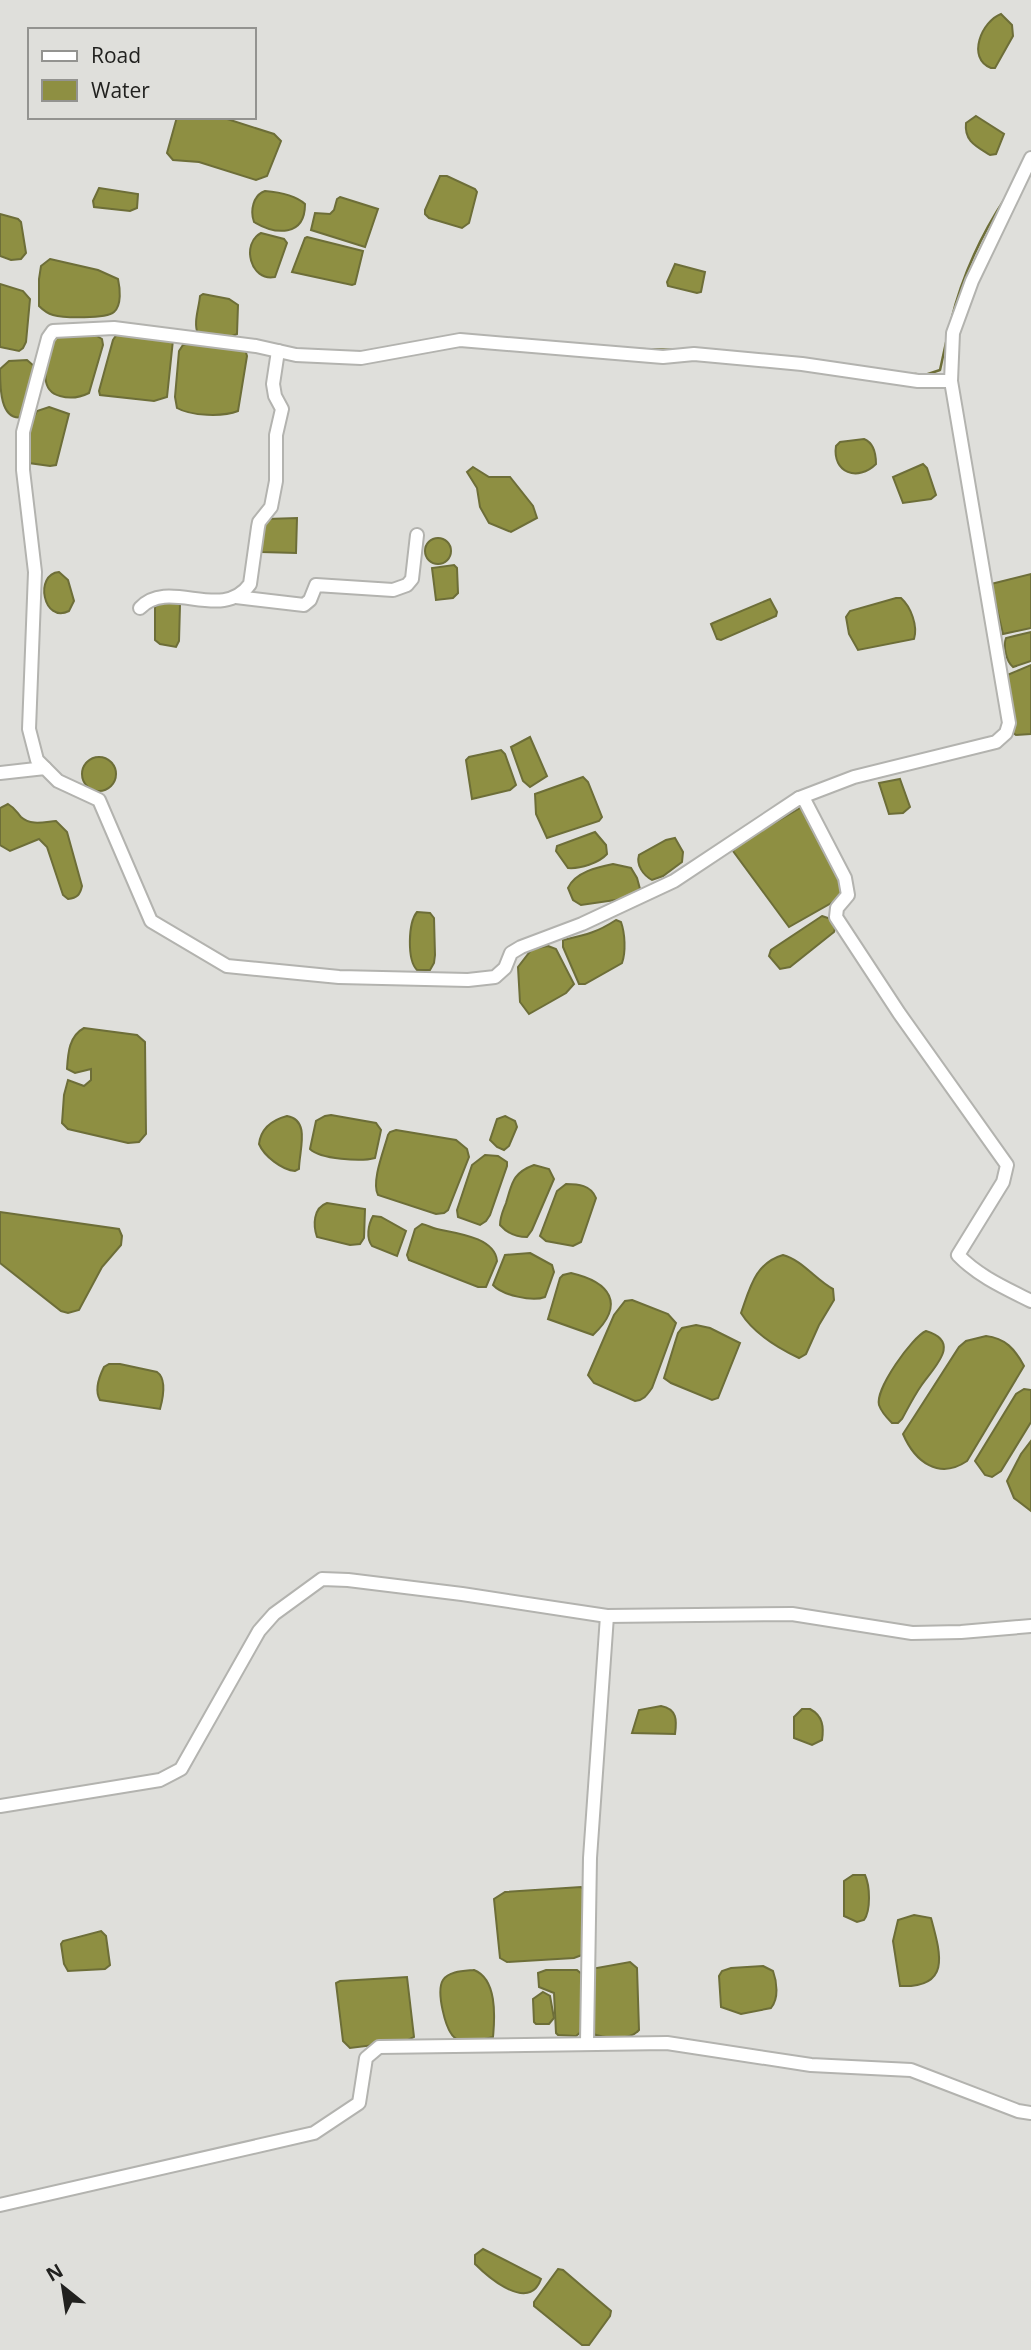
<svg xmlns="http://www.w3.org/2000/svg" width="1031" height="2350" viewBox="0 0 1031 2350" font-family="'Open Sans',sans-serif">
  <rect width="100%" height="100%" fill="#dfdfdb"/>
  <g fill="#8e8f42" stroke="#6d6e38" stroke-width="2">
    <path d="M1001,14L1012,25L1013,36L995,68H991C966,58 982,21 1001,14Z"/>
    <path d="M976,116L1004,134L996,154L990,155C976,146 964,141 966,123Z"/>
    <path d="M177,117H221L274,134L281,141L267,176L256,180L199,162L173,160L167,153Z"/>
    <path d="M440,176H447L475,189L477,192L469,223L462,228L429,218L425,214V210Z"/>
    <path d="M99,188L138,194L137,208L130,211L94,207L93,201Z"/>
    <path d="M265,191C278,192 295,195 305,204C305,237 276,235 254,222C250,211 253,195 265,191Z"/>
    <path d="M340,197L378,209L365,247L311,230L315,213L330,214L334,210L337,199Z"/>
    <path d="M0,214L18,219L21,222L26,253L21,259L11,260L0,256Z"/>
    <path d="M261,233L284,239L287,243L275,277C250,282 241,243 261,233Z"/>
    <path d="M307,237L363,251L355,284L352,285L292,272L305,238Z"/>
    <path d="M50,259L98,270L118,279C120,288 122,305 114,312C106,319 63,318 53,315C46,313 43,310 39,306V279L41,266Z"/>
    <path d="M675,264L705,272L701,292L697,293L668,286L667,282Z"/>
    <path d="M0,284L23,291L30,299L26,342L23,348L19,351L0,347Z"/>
    <path d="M203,294L229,299L238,305L237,334L230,337L198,334C193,323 199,308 200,296Z"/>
    <path d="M92,333L102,339L103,345L89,393C79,398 70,399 60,396C36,390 48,360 52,341L59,335Z"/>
    <path d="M117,334L173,340L167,397L154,401L100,395L99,391L113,340Z"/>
    <path d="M187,344L239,346L245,349L247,356L238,411C223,417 191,416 177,408L175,397L179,351L183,345Z"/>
    <path d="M27,360L34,366L23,417C0,422 0,387 0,369L9,361Z"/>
    <path d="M49,407L69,414L56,465L50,466L29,463C24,447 29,425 37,411Z"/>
    <path d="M864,439C874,443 876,455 876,464C858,482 832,473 836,446L840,442Z"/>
    <path d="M923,464L927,468L936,495L931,499L903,503L893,477Z"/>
    <path d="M473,467L489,477H510L533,506L537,518L511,532L489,523L480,507L477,488L467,472Z"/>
    <path d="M297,518L296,553L262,552V526L267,519Z"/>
    <circle cx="438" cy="551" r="13"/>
    <path d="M454,565L457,568L458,593L453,598L436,600L432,568Z"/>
    <path d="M59,572L68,580L74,601L69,611C43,624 34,574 59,572Z"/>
    <path d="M1031,574V628L1003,634L991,584Z"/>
    <path d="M896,598H901C911,607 918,626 914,639L858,650L849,634L846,617L850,611Z"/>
    <path d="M770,599L777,612L776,616L721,640L717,639L711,624L713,623Z"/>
    <path d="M161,603H178L180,605L179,641L176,647L160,644L155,640V607Z"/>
    <path d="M1031,632V661L1013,667C1006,661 1003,646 1006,638Z"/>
    <path d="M1031,665V734L1016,735L1012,732L1005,676Z"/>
    <path d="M530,737L547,776L530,787L523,781L511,747Z"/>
    <path d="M501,750L505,754L516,785L510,790L472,799L466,760L469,757Z"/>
    <circle cx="99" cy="774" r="17"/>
    <path d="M583,777L588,782L602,817L599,821L547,838L536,814L535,794Z"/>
    <path d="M900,779L910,807L903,813L889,814L879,783Z"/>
    <path d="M8,804C15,808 16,811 21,817C31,826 44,822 56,821L67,832L82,886C80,895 77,898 68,899L63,895L47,847L39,839L10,851L0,845V808Z"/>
    <path d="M800,808L804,809L844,889L840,898L789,927L733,851L738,844Z"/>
    <path d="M595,832L606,845L607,854C599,863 580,869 568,868L556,851L557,846Z"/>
    <path d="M675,838L683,852L682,862L663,876L652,880C643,875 636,865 639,855L666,840Z"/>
    <path d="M613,864L631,868L637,878L640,889L629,898L581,905L573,900L568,888C575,872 598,867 613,864Z"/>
    <path d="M417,912L430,913L434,918L435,955L434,963L430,970H417C407,960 408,923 417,912Z"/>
    <path d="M822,916L831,919L835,928L834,932L790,967L780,969L769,956L771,950Z"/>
    <path d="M616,920L621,922C625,933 626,952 622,963L585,984H579L563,947V940C585,935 596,933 616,920Z"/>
    <path d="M548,946L556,949L574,984L566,993L529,1014L520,1002L518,967L532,949Z"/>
    <path d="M84,1028L137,1035L145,1042L146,1134L139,1142L128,1143L68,1129L62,1123L64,1095L68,1080L84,1086L91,1080V1069L75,1073L67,1069C68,1053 69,1036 84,1028Z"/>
    <path d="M331,1115L376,1123L381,1130L375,1158C361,1162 320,1159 310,1149L316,1121L325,1116Z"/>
    <path d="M287,1116C311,1120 299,1151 299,1169L295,1171C282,1170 264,1156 259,1144C261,1128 272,1120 287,1116Z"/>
    <path d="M505,1116L515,1121L517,1127L509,1146L504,1150L497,1147L490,1140L497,1119Z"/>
    <path d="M396,1130L456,1140L467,1149L469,1157L448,1210L444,1213L436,1214L378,1195C371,1182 384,1150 388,1135L390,1132Z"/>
    <path d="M485,1155L498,1156L507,1162V1166L490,1215L486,1221L480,1225L458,1217L457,1210L472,1165Z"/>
    <path d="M534,1165L549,1169L554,1179L532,1230L527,1237C516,1237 507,1233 500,1225C500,1217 503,1211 506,1203C512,1184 512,1173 534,1165Z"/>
    <path d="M566,1184C578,1184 591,1185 596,1198L581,1242L573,1246L546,1241L540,1236L557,1191Z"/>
    <path d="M327,1203L365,1209L364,1238L360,1244L350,1245L317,1237C313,1225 313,1208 327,1203Z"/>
    <path d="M0,1212L119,1229L122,1236L121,1245L102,1267L79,1310L68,1313L61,1311L0,1263Z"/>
    <path d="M373,1216L381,1217L406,1231L397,1256L372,1246C366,1238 368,1225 373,1216Z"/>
    <path d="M422,1224C428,1225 431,1228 437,1229C455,1233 495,1237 497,1261L486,1287H478L409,1260L407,1255L415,1229Z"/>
    <path d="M530,1253L552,1265L554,1272L545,1297C532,1302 502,1295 493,1285L505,1255Z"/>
    <path d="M783,1255C802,1260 816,1280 833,1289L834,1300L819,1325L806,1354L799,1358C778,1348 754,1334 741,1313C750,1288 755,1263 783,1255Z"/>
    <path d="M571,1273C610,1282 626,1304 593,1335L548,1319L560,1278L563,1275Z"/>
    <path d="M632,1300L668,1314L676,1323L652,1388C647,1395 644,1400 635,1401L594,1383L588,1375L614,1315L625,1301Z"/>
    <path d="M696,1325L710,1328L740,1343L718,1398L712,1400L671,1383L664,1378L678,1333L682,1328Z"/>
    <path d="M926,1331C963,1342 933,1368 921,1386C914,1396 908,1408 902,1419L898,1423H892C887,1418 881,1411 879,1405C875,1389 912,1337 926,1331Z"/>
    <path d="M986,1336C1005,1338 1015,1349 1024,1366L967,1461C939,1480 915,1462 903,1434L959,1347L966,1341Z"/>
    <path d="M109,1364H120L157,1372C167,1379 163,1398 160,1409L100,1400C94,1390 99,1377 104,1367Z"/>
    <path d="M1024,1389L1031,1390V1422L1001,1471L992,1477L985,1475L975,1461L1016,1394Z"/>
    <path d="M1031,1441V1511L1014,1498L1007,1481L1021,1454Z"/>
    <path d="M661,1706C677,1709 677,1720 675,1734L632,1733L639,1710Z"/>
    <path d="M802,1709H810C823,1716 824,1727 822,1740L812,1745L794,1738V1717Z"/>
    <path d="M853,1875H865C870,1886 871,1910 864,1920L857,1922L844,1916V1881Z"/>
    <path d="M581,1887L584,1890L582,1955L574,1958L507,1962L500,1958L494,1899L505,1892Z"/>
    <path d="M914,1915L931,1918C941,1955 951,1988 900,1986L893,1941L898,1920Z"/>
    <path d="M101,1931L106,1936L110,1965L105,1969L68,1971L64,1964L61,1944L63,1941Z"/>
    <path d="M630,1962L637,1968L639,2030C630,2041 604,2039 591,2033V1969Z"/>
    <path d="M763,1966L773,1971C777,1982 779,1998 771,2008L741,2014L721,2007L719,1976L722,1971L731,1968Z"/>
    <path d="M474,1970C497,1979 495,2016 493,2037C483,2039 464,2046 455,2038C445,2030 436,1991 443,1980C449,1971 464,1971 474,1970Z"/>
    <path d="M577,1970L584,1976L582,2031L576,2036L558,2035L556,2033L554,1993L539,1987L538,1973L546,1970Z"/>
    <path d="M407,1977L414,2037L406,2041L350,2048L343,2041L336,1983L340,1981Z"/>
    <path d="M543,1992L550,1996L554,2018L549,2024H536L534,2022L533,1999Z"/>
    <path d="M483,2249L538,2277L541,2279C529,2313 488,2277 475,2264V2255Z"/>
    <path d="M558,2269L563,2270L611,2311L610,2316L589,2345H582L534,2306V2302Z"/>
  </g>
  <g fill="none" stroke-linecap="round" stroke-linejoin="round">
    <g stroke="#6d6e38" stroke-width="2.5">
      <path d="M951,321C962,276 981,235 1006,197"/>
      <path d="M636,349L682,350"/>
      <path d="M915,374L925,375L940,370L947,338"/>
    </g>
    <defs>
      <g id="minor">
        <path d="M236,597L304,605L310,600L316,585L393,590L407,585L412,579L417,535"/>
        <path d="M140,608C169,577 222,623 250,584L258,527L259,522L271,507L276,481V435L282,409L275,396L273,384L278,351"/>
        <path d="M45,768L37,760L29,729L35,572L23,470V432L48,338L53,331L114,328L256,346L296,355L361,358L460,340L663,357L694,354L802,364L918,381H951"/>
        <path d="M0,773L45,768L58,781L99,800L151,921L227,966L339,977L468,980L495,977L505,968L511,953L521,947L582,924L674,881L799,798L805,801L845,878L848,895L837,908L836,917L899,1013L1007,1165L1003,1182L958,1255C978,1276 1005,1288 1031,1301"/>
        <path d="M799,798L854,777L996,742L1006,733L1009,723L951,381L953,333L972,281L1031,158"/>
        <path d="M0,1806L160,1780L181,1769L259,1631L274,1614L322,1579L348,1580L462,1594L607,1616L792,1614L912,1633L961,1632L1031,1626"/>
        <path d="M587,2042L590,1858L607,1616"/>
        <path d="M0,2205L314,2133L359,2103L366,2058L379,2047L667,2043L811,2065L911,2070L1018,2111L1031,2113"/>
      </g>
    </defs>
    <use href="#minor" stroke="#b3b3af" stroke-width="16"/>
    <use href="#minor" stroke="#fff" stroke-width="12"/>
  </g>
  <rect x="28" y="28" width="228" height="91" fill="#dfdfdb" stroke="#939390" stroke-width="2"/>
  <rect x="42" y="51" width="35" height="10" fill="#ffffff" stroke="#939390" stroke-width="2"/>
  <text x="91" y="63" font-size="21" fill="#21211f">Road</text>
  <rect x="42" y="80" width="35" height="21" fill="#8e8f42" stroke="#939390" stroke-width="2"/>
  <text x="91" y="98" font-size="21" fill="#21211f">Water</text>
  <g transform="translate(63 2287) rotate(330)" stroke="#dfdfdb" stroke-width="5" paint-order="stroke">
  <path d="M0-5L12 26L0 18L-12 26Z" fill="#21211f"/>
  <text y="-10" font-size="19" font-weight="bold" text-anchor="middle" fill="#21211f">N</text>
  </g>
</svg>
